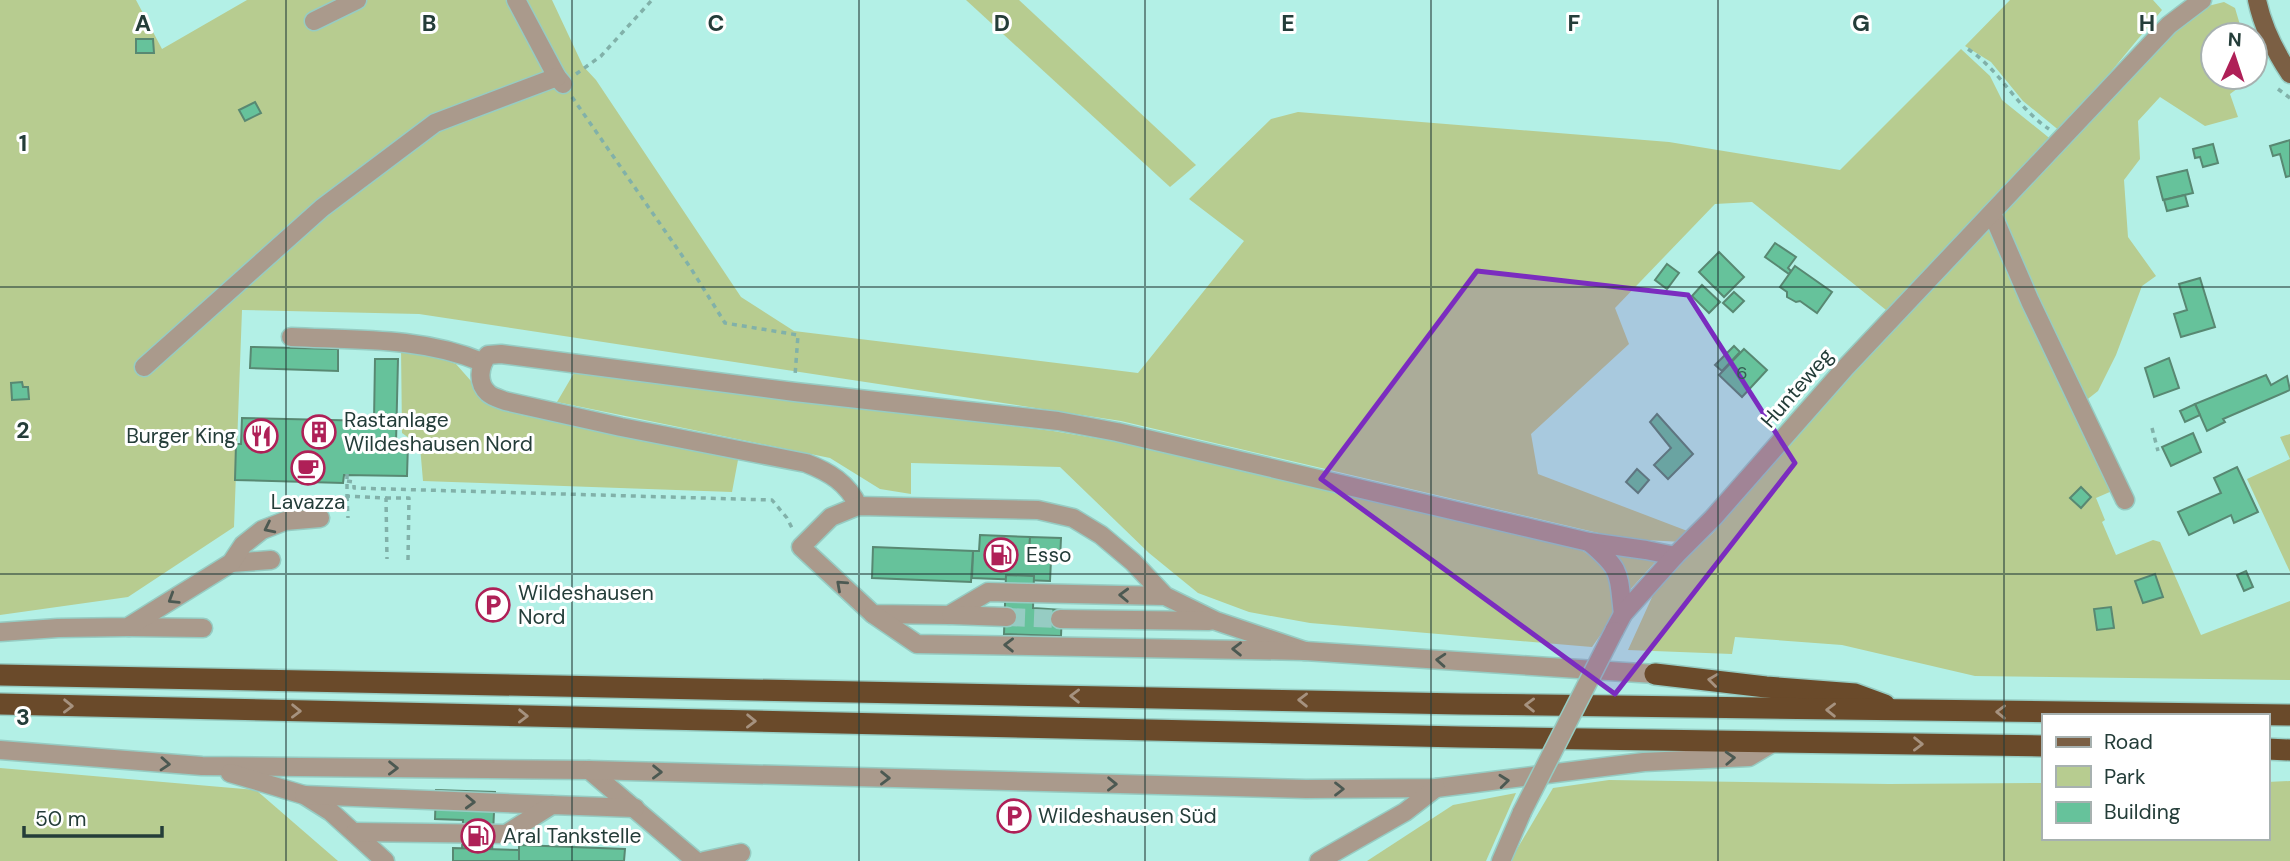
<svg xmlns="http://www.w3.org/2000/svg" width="2290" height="861" viewBox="0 0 2290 861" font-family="'DM Sans',sans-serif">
  <rect width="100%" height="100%" fill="#b3f0e6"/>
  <g fill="#b7cc90">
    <path d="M0,0H136L162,49L247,0H552L583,66L596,80L741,297L794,331L1138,373L1244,241L1189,199L1271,119L1298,112L1669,142L1840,170L1961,49L1990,76L2002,100L2053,141L1891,314L1752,202L1715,204L1615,308L1629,344L1531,434L1538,474L1690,532L1684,542L1624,539L1121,421L419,314L242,310L234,527L128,597L0,615Z"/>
    <path d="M966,0H1019L1196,165L1170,187Z"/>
    <path d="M2010,0H2153L2162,10L2061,132L2023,101L1991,62L1965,46Z"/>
    <path d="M2224,2L2235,8L2243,35H2213V77H2253L2230,94L2238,117L2205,126L2160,97L2138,121L2140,159L2124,180L2128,237L2156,276L2142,286L2116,355L2098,391L2084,402L1997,216L2176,30L2204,7Z"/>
    <path d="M1991,219L2112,491L2096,498L2105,520L2102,522L2116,555L2153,540L2160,542L2201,635L2290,601V680L1975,676L1842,645L1735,637L1732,654L1628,650L1658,584L1713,533L1898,320Z"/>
    <path d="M401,348L420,351L456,364L486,398L521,415L738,460L732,492L423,481L420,446L402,433Z"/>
    <path d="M574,373L1053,431L1118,442L1575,546L1603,564L1612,584L1613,617L1592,647L1310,623L1249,612L1198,593L1149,553L1060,467L911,463V494L880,489L830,458L557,402Z"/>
    <path d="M2290,434V572L2247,479L2290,459L2280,437Z"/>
    <path d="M1616,556L1658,559L1627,593Z"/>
    <path d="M0,768L256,790L338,861H0Z"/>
    <path d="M1609,780L1889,784L2043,783V838H2267V782L2290,781V861H1510L1553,788Z"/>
    <path d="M1516,793L1486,861H1367L1453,805Z"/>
  </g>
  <g fill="#66c29b" stroke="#588872" stroke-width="2">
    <path d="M136,39H153L154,53H136Z"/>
    <path d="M255,102L261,113L245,121L239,110Z"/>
    <path d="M2290,140V176L2286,177L2280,154L2273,156L2270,146Z"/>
    <path d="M2213,144L2218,163L2203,167L2200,157L2195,158L2193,149Z"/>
    <path d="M2187,170L2193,193L2163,200L2157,177Z"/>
    <path d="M2185,195L2188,206L2167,211L2164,200Z"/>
    <path d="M1775,243L1796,257L1788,268L1791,271L1789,274L1765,257Z"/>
    <path d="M1719,252L1744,277L1724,297L1699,272Z"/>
    <path d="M1667,264L1679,273L1667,289L1655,280Z"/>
    <path d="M1795,266L1832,292L1817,313L1800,301L1796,302L1787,297V292L1780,287Z"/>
    <path d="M2200,278L2215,327L2181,337L2174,314L2187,310L2179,284Z"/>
    <path d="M1702,285L1720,302L1709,313L1692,296Z"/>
    <path d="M1734,292L1744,301L1733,312L1723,303Z"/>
    <path d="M1734,346L1740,352L1722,371L1715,365Z"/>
    <path d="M251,347L338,349V371L250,368Z"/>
    <path d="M1744,349L1767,370L1742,397L1719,375Z"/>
    <path d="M2169,358L2179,388L2154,397L2145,368Z"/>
    <path d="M375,359H398L396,443H408L407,476L344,475L343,483L235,480L236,444H241L242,418L374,421Z"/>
    <path d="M2266,375L2271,385L2287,376L2290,390L2223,419L2225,422L2207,431L2195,404Z"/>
    <path d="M22,382L23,387H28L29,399L12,400L11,383Z"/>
    <path d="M2195,404L2200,415L2185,422L2180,411Z"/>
    <path d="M1657,414L1693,454L1668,479L1654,465L1671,448L1650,422Z"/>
    <path d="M2193,433L2201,452L2171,466L2162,447Z"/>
    <path d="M2237,467L2258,512L2234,523L2231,515L2189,535L2178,512L2221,493L2214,478Z"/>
    <path d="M1637,469L1649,480L1638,493L1626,482Z"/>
    <path d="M2081,487L2091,497L2081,508L2070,498Z"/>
    <path d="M980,535L1030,537L1029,559L1051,560L1050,581L972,578L973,551H979Z"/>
    <path d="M1030,537L1061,538L1060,560L1029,559Z"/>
    <path d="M873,547L973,551L971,582L872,578Z"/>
    <path d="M2246,571L2253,587L2244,591L2237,575Z"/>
    <path d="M2155,574L2163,597L2143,603L2135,581Z"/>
    <path d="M1006,575L1034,576L1033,608L1062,610L1061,636L1004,634Z"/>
    <path d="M2111,607L2114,628L2097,630L2094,609Z"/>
    <path d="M436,790L495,792L492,853L462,851L463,820L435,819Z"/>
    <path d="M519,845L625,849L624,861H519Z"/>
    <path d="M453,848L519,850V861H453Z"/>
  </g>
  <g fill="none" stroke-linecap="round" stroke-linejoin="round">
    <path stroke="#96ccc3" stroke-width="18" stroke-dasharray="18 9" stroke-linecap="butt" d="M1007,617L1060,619"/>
    <defs>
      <g id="minor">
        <path d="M516,0L557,77L563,84"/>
        <path d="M314,21L357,0"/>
        <path d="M1992,213L2030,301L2125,500"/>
        <path d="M291,337C355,340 422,337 482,362"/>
        <path d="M144,367L322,208L435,123L557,77"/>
        <path d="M858,506C848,483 829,472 806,463L621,427L505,401C500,399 492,397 488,393C477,383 479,366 488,355L501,354L795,392L1058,421L1117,432L1589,542L1646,550L1675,556"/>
        <path d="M1589,542C1622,570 1618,572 1623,614"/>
        <path d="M231,563L271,560"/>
        <path d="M1165,596L1133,562L1101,535L1073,518L1038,510L858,506L831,517L801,547L873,614L949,615L988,592L1165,596L1216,621L1305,651"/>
        <path d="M873,614L917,644L1305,651L1655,674"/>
        <path d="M951,615L1007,617"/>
        <path d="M1060,619L1209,621"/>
        <path d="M129,627L203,628"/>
        <path d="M1614,631L1623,614L1675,556L1713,518L1846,367L2169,25L2202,0"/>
        <path d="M0,632L58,628L128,627L231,563L243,545L262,530L285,521L320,518"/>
        <path d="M0,750L202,766L589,770L696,861"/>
        <path d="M589,770L1306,789L1436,788L1644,762L1749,757L1776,741"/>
        <path d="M230,773L304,795L331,812L385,861"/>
        <path d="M304,795L552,805"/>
        <path d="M355,832L506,834L552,805L635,808"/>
        <path d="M704,861L741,853"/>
        <path d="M1319,861L1405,812L1436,788"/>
        <path d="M1501,861L1522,812"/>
      </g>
      <path id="major" d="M2257,0C2263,28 2274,50 2290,74"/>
      <g id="highway">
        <path d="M1655,674L1766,687L1855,694L1885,705"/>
        <path d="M0,675L1461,704L2290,715"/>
        <path d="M0,704L1460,737L2043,746"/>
        <path d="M2267,749L2290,750"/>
      </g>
    </defs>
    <use href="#minor" stroke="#96ccc3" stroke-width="21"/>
    <use href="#major" stroke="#96ccc3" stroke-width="21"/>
    <use href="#highway" stroke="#96ccc3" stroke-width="24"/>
    <g stroke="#81b1a9" stroke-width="3.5" stroke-dasharray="5 5" stroke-linecap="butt">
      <path d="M1968,49C2001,71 2016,107 2049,129"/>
      <path d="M576,74L601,56L652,0"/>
      <path d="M2278,89L2290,98"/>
      <path d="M572,97L690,267L725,323L798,335L795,376"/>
      <path d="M2152,428L2158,451"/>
      <path d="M347,474V496L386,498L387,559"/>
      <path d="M347,481L354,482V488L772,500L787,518L793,530"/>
      <path d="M347,496L348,518"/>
      <path d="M386,498H409L408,560"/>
    </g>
    <use href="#minor" stroke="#aa9a8c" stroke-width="18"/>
    <use href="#major" stroke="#7b5f44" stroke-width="18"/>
    <use href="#highway" stroke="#6a4a2a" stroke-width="21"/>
    <defs>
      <path id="minor-bridge" d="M1522,812L1614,631"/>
    </defs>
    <use href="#minor-bridge" stroke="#96ccc3" stroke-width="21" stroke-linecap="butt"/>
    <use href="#minor-bridge" stroke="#aa9a8c" stroke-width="18"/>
  </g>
  <defs><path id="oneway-chevron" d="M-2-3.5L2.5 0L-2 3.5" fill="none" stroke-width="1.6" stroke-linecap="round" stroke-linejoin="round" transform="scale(1.75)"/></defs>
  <g stroke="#4c5952">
    <use href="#oneway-chevron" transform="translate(269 528) rotate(154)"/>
    <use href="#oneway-chevron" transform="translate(841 585) rotate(-138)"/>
    <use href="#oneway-chevron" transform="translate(1124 595) rotate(-178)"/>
    <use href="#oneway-chevron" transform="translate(173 599) rotate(148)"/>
    <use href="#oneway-chevron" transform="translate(1009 645) rotate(-179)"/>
    <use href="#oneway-chevron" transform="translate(1237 649) rotate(-179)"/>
    <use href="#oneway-chevron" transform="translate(1441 660) rotate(-176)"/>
    <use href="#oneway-chevron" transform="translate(1730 758) rotate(-3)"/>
    <use href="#oneway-chevron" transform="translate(165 764) rotate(4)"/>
    <use href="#oneway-chevron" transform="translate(393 768) rotate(1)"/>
    <use href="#oneway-chevron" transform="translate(657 772) rotate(1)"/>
    <use href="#oneway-chevron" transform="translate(885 778) rotate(1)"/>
    <use href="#oneway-chevron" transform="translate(1504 781) rotate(-6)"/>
    <use href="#oneway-chevron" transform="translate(1112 784) rotate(1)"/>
    <use href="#oneway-chevron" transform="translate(1339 789)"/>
    <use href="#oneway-chevron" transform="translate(470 802) rotate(2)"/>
  </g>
  <g stroke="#a6927f">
    <use href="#oneway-chevron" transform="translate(1713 680) rotate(-173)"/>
    <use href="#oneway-chevron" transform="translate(1075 696) rotate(-179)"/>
    <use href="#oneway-chevron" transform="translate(1303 700) rotate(-179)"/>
    <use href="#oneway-chevron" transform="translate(1530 705) rotate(-179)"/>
    <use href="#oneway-chevron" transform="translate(68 706) rotate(1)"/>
    <use href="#oneway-chevron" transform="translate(1831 710) rotate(-179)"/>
    <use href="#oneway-chevron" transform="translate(296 711) rotate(1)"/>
    <use href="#oneway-chevron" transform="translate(2001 712) rotate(-179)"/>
    <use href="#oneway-chevron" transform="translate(523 716) rotate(1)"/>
    <use href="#oneway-chevron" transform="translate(751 721) rotate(1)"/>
    <use href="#oneway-chevron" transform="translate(1918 744) rotate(1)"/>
  </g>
  <path fill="#7b2cbf" fill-opacity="0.2" stroke="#7b2cbf" stroke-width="5" stroke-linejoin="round" d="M1477,271L1688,295L1795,463L1615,694L1321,479Z"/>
  <path fill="none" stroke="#243d39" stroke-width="2" stroke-opacity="0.55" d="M286,0V861M572,0V861M859,0V861M1145,0V861M1431,0V861M1718,0V861M2004,0V861M0,287H2290M0,574H2290"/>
  <defs>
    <symbol id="building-ring" viewBox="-11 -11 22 22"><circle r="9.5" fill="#fff" stroke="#af2057" stroke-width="1.5"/><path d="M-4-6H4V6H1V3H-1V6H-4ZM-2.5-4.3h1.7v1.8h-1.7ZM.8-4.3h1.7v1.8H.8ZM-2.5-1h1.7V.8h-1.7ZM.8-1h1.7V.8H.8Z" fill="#af2057"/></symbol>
    <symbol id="restaurant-ring" viewBox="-11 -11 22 22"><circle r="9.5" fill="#fff" stroke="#af2057" stroke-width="1.5"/><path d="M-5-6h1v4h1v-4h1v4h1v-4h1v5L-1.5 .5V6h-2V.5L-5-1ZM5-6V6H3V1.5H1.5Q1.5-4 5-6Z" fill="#af2057"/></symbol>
    <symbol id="cafe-ring" viewBox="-11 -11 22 22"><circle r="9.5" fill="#fff" stroke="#af2057" stroke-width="1.5"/><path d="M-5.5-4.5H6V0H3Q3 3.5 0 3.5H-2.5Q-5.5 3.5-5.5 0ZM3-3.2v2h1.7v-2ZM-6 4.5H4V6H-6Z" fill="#af2057"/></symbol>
    <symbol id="fuel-ring" viewBox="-11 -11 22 22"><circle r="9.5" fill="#fff" stroke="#af2057" stroke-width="1.5"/><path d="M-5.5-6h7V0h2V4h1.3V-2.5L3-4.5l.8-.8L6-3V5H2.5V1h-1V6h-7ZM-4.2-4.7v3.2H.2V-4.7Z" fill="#af2057"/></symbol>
    <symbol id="parking-ring" viewBox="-11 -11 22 22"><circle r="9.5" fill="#fff" stroke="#af2057" stroke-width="1.5"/><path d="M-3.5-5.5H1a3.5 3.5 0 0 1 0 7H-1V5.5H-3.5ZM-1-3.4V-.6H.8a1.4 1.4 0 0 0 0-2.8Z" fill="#af2057"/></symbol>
  </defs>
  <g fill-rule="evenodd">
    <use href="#building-ring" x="300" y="413" width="38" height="38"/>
    <use href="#restaurant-ring" x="242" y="417" width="38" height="38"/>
    <use href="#cafe-ring" x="289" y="449" width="38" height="38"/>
    <use href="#fuel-ring" x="982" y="536" width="38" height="38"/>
    <use href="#parking-ring" x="474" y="586" width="38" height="38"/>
    <use href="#parking-ring" x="995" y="797" width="38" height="38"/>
    <use href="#fuel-ring" x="459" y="817" width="38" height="38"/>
  </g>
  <g text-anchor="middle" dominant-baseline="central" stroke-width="6" stroke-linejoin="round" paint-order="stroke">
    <g font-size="18" fill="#345e52">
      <text x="1742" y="373">6</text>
    </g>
    <g font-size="21" fill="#243d39" stroke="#fff">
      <text transform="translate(1797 388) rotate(-49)">Hunteweg</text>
    </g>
    <g font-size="21" fill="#243d39" stroke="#fff" text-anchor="start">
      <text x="344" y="420">Rastanlage<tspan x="344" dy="24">Wildeshausen Nord</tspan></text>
      <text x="236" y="436" text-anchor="end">Burger King</text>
      <text x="308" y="502" text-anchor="middle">Lavazza</text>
      <text x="1026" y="555">Esso</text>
      <text x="518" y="593">Wildeshausen<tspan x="518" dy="24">Nord</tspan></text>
      <text x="1038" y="816">Wildeshausen Süd</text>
      <text x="503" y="836">Aral Tankstelle</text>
    </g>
  </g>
  <g font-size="23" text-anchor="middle" font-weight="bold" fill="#243d39" stroke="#fff" stroke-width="6" stroke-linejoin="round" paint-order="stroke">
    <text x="143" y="31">A</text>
    <text x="429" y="31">B</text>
    <text x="716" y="31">C</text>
    <text x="1002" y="31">D</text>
    <text x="1288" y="31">E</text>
    <text x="1574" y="31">F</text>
    <text x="1861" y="31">G</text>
    <text x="2147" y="31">H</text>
    <text x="23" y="151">1</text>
    <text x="23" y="438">2</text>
    <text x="23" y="725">3</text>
  </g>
  <rect x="2042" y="714" width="228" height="126" fill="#ffffff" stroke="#a7b1b0" stroke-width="2"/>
  <rect x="2056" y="737" width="35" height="10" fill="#7b5f44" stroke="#a7b1b0" stroke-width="2"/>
  <text x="2104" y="749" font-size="21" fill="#243d39">Road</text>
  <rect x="2056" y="766" width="35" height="21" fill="#b7cc90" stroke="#a7b1b0" stroke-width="2"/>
  <text x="2104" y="784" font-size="21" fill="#243d39">Park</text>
  <rect x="2056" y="802" width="35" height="21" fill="#66c29b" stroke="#a7b1b0" stroke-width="2"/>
  <text x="2104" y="819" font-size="21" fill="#243d39">Building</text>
  <g transform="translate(2234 56) rotate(3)"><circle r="33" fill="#ffffff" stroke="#a7b1b0" stroke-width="2"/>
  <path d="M0-5L12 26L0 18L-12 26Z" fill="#af2057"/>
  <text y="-10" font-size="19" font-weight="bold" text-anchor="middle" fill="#243d39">N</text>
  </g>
  <path d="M24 826v10h138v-10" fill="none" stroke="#243d39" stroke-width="3.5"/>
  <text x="35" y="826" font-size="21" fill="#243d39" stroke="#ffffff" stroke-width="5" paint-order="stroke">50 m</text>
</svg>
